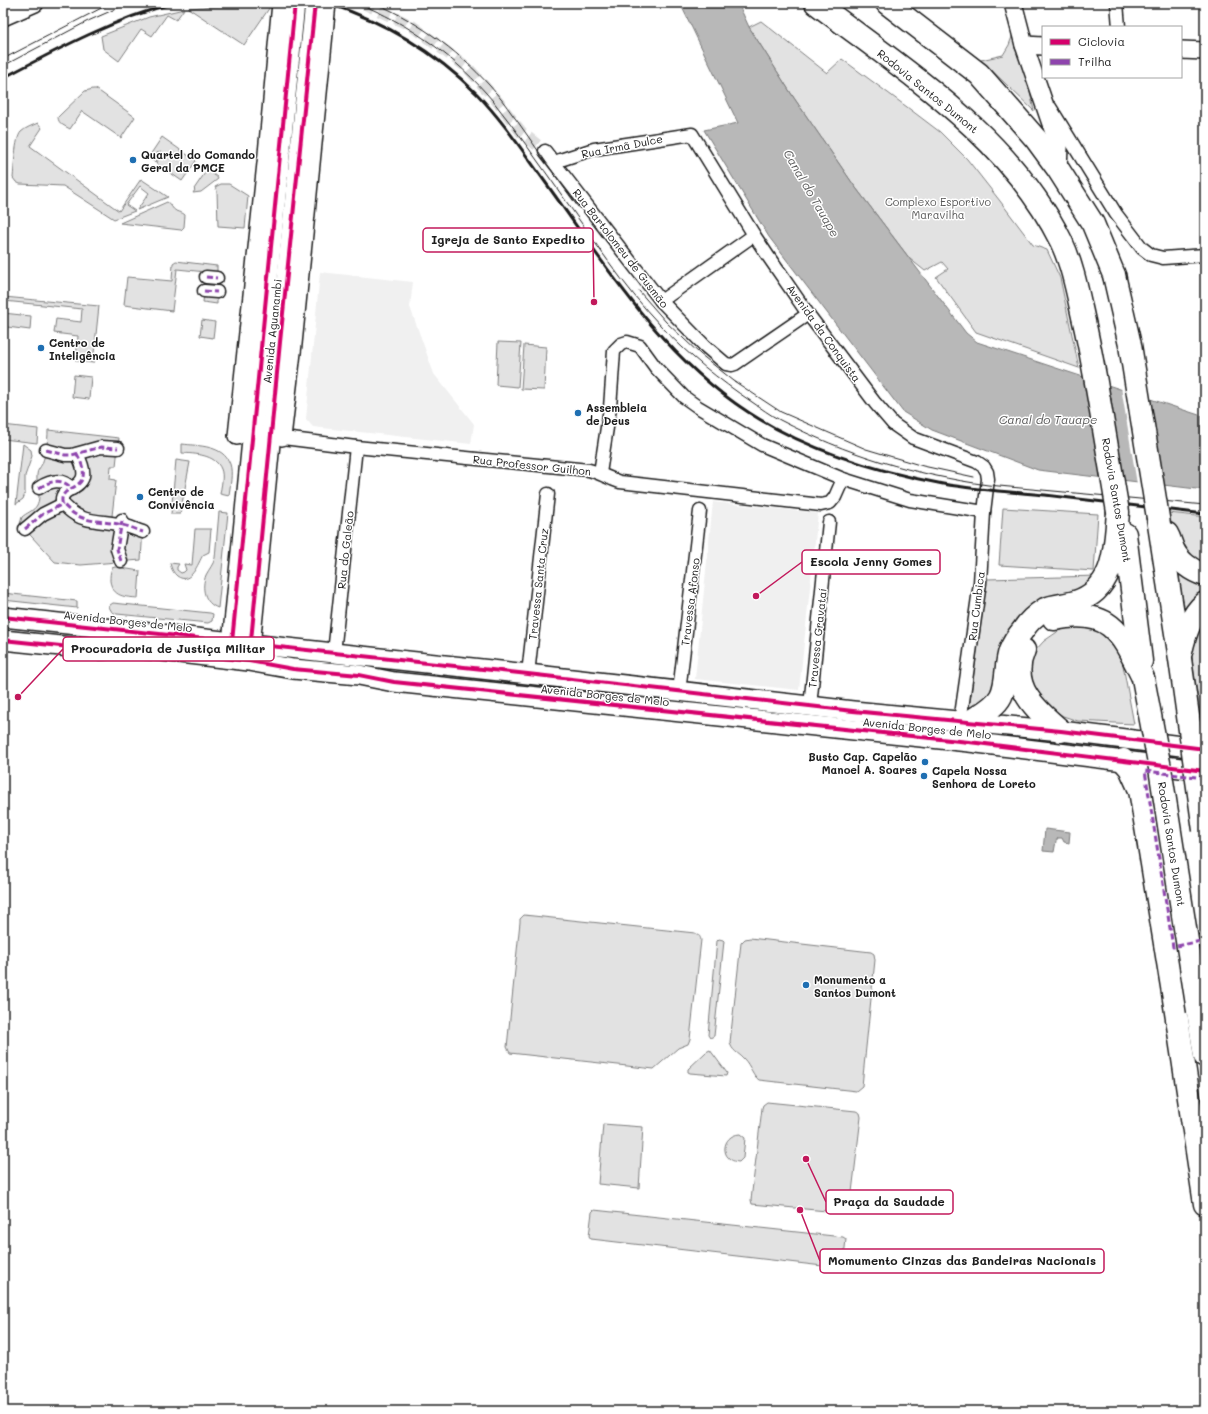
<svg xmlns="http://www.w3.org/2000/svg" width="1208" height="1414" viewBox="0 0 1208 1414" font-family="Mali,sans-serif">
  <rect width="100%" height="100%" fill="#fff"/>
  <filter id="ink" filterUnits="userSpaceOnUse"><feTurbulence type="fractalNoise" baseFrequency=".025" numOctaves="2"/><feDisplacementMap in="SourceGraphic" scale="8" xChannelSelector="R" yChannelSelector="G"/><feConvolveMatrix kernelMatrix="1 2 1 2 8 2 1 2 1" color-interpolation-filters="sRGB"/></filter>
  <g filter="url(#ink)">
    <g fill="#f0f0f0">
      <path d="M320,272L413,282L410,307L434,374L474,424L471,444L313,427L306,419Z"/>
      <path d="M713,502L818,513L799,690L695,679Z"/>
    </g>
    <g fill="#e2e2e2" stroke="#7f7f7f">
      <path d="M236,5L270,7L244,45L188,8Z"/>
      <path d="M184,9L176,20L167,15L152,36L141,29L119,61L103,49L101,36L149,17Z"/>
      <path d="M761,21L827,73L842,59L907,107L940,132L967,159L1000,201L1033,245L1047,250L1060,278L1079,368L976,332L936,277L948,269L942,262L925,271L910,259L853,184L794,98L749,27Z"/>
      <path d="M1013,34L1023,57L1034,111L981,60L1003,55L1009,45Z"/>
      <path d="M93,89H96L135,117L121,138L82,111L70,129C65,126 58,124 58,117L61,114L85,91Z"/>
      <path d="M38,123L42,128L30,146L119,211L141,179L168,197L137,210L149,193L140,186L126,205L135,211L114,219L63,186L20,184L16,182L13,178C14,169 15,138 21,132C25,128 33,125 38,123Z"/>
      <path d="M162,137L196,161L182,181L156,163L162,155L161,152L157,153V155L159,157L155,162L148,158Z"/>
      <path d="M207,170L217,177L218,179L201,192L193,193L195,190L194,189Z"/>
      <path d="M221,184H229L248,196L245,228L218,226L217,191L215,187Z"/>
      <path d="M167,202C171,204 172,209 176,211C180,213 182,212 185,215L184,227L181,230L120,223Z"/>
      <path d="M176,261L217,266V304L203,302L206,272L177,269L172,311L124,305L127,277L172,281L173,263Z"/>
      <path d="M4,297L99,306L93,363L76,361L78,336L54,333L56,319L81,322L82,309L4,301Z"/>
      <path d="M3,313L31,316L30,330L7,327L3,361Z"/>
      <path d="M202,320L215,322L213,338L200,336Z"/>
      <path d="M498,342L521,343L518,387L496,385Z"/>
      <path d="M524,345L546,347L544,390L521,389Z"/>
      <path d="M74,375L91,377L89,399L72,397Z"/>
      <path d="M3,425L38,429L37,443L3,439Z"/>
      <path d="M48,430L119,438L116,466H111L110,479L116,480L112,516L143,528L141,560L81,565L55,562L20,524L22,517C26,513 34,511 37,505C42,495 36,486 37,475C37,470 40,468 42,464C46,453 48,442 48,430Z"/>
      <path d="M23,444L31,450L32,456L25,476V494L23,499L16,504Z"/>
      <path d="M182,444C199,446 223,445 230,464C233,473 230,486 229,496L220,494C221,487 224,476 221,469C215,454 195,454 182,453Z"/>
      <path d="M176,460L190,462L180,514H171Z"/>
      <path d="M1003,508L1098,514L1094,571L999,565Z"/>
      <path d="M219,512L228,513L218,608C204,603 201,588 206,575C209,569 213,565 215,558Z"/>
      <path d="M1169,513L1205,517V736H1204Z"/>
      <path d="M195,529H211L209,552L203,555C198,563 191,586 177,576C173,573 171,568 170,563L179,564L177,567V570L181,573L184,572L186,570L184,564L192,565Z"/>
      <path d="M115,567L140,571L138,598C125,597 113,597 110,581C110,576 110,573 112,568Z"/>
      <path d="M1098,576L1088,587L1047,602L993,698L969,709L987,579Z"/>
      <path d="M3,593L77,601V608L3,600Z"/>
      <path d="M113,603L210,613L213,614L212,621L208,623L117,614L112,612L109,607L110,605Z"/>
      <path d="M1079,625L1099,631L1114,644L1122,660L1134,724L1078,721L1063,716L1040,701L1032,686L1028,671L1032,654L1044,641L1060,630Z"/>
      <path d="M524,915L695,933C699,935 700,936 701,940L690,1039L688,1044L678,1048L654,1069L510,1053L507,1047L520,922V919Z"/>
      <path d="M750,938L871,952L874,954L875,960L862,1086L856,1091L759,1080C753,1076 750,1065 744,1059C739,1053 731,1051 730,1042L741,943L745,939Z"/>
      <path d="M719,939L723,940L724,941L714,1036L710,1038L708,1035L717,941Z"/>
      <path d="M710,1050L727,1073L726,1076L690,1073L688,1072V1069L706,1052Z"/>
      <path d="M767,1102L856,1111L860,1113L861,1117L850,1209L848,1213L752,1204L751,1200L762,1108L763,1105Z"/>
      <path d="M603,1124L643,1127L639,1188L598,1184Z"/>
      <path d="M740,1134L745,1138L743,1158L739,1162C719,1161 721,1135 740,1134Z"/>
      <path d="M594,1210L843,1237L846,1239L843,1266L840,1268L591,1239L589,1236L592,1212Z"/>
    </g>
    <g fill="#b8b8b8" stroke="#7a7a7a">
      <path d="M680,3H738L749,27L794,98L853,184L966,333L977,342L1205,417V490L1038,470L932,430L903,412L769,237L704,130L738,123Z"/>
      <path d="M1045,829L1070,832L1069,843L1064,842L1062,838H1058L1056,841L1054,852L1043,851Z"/>
    </g>
    <path fill="#fff" d="M1121,387L1150,397L1164,487L1137,484Z"/>
    <g fill="none" stroke-linecap="round" stroke-linejoin="round">
      <path stroke="#ddd" stroke-width="12" stroke-dasharray="12 6" stroke-linecap="butt" d="M363,3L412,26L468,68L498,102L522,133L545,151"/>
      <defs>
        <g id="street">
          <path d="M1117,3L1119,27"/>
          <path d="M1050,107L1116,214L1142,248L1151,255L1163,258L1205,255"/>
          <path d="M545,151L661,301L705,346L726,364L732,365L735,364L808,314"/>
          <path d="M554,162L594,149L692,134L754,235L768,256L808,314L875,403L893,424L913,438L977,462L984,467L987,472L988,479L984,512L980,583L960,722"/>
          <path d="M206,277L217,278"/>
          <path d="M204,291L217,292"/>
          <path d="M661,301L754,235"/>
          <path d="M275,437L356,447L589,470C600,473 610,479 620,482L821,505L830,503L835,497L843,479"/>
          <path d="M46,450L65,455H72L101,447L118,448"/>
          <path d="M77,454C98,493 60,483 62,501C62,504 66,507 68,509C84,524 103,520 122,525C129,526 136,530 143,532"/>
          <path d="M600,473L610,408L614,351L621,344L627,342L640,346L656,368L684,397L698,407L762,445L843,479L910,500L984,512"/>
          <path d="M39,488C50,481 62,477 72,489"/>
          <path d="M25,529L43,514L63,504"/>
          <path d="M121,561L117,549L122,520"/>
          <path d="M334,653L356,447"/>
          <path d="M528,674L548,494"/>
          <path d="M679,692L700,511"/>
          <path d="M810,706L829,522"/>
          <path d="M1149,794L1145,771L1160,773"/>
          <path d="M1183,945L1205,940"/>
        </g>
        <g id="secondary">
          <path d="M1013,3L1024,45L1059,147L1058,169"/>
          <path d="M3,17L35,3"/>
          <path d="M1024,45L1043,46"/>
          <path d="M1181,50L1205,51"/>
          <path d="M237,436L267,154L281,3"/>
          <path d="M282,437L293,344L327,3"/>
        </g>
        <g id="primary">
          <path d="M3,617L528,674L853,711L1061,731L1205,749"/>
          <path d="M3,640L99,650L127,647L249,661L293,669L359,675L394,682L969,742L1205,771"/>
          <path d="M231,654L295,3"/>
          <path d="M249,656L280,342L315,3"/>
        </g>
        <g id="highway">
          <path d="M816,3C906,72 1009,136 1061,241C1071,262 1076,285 1081,308C1088,338 1094,369 1099,400"/>
          <path d="M887,3L979,74L1036,139L1058,169L1093,224L1114,275"/>
          <path d="M1158,518L1180,659"/>
          <path d="M1125,534L1141,661"/>
          <path d="M1167,534C1170,539 1171,544 1173,549C1179,562 1192,571 1205,575"/>
          <path d="M1054,619C1111,607 1121,633 1143,678"/>
          <path d="M1024,650C1008,686 1036,710 1061,731"/>
          <path d="M1181,652C1185,633 1191,615 1205,603"/>
          <path d="M968,723C979,715 995,708 1001,696C1008,682 1005,665 1010,651C1013,643 1018,636 1023,630C1028,622 1037,614 1045,609C1054,605 1066,605 1075,602C1116,590 1115,546 1118,512"/>
          <path d="M1123,760L1130,768L1140,790L1174,999L1205,1204"/>
          <path d="M1198,1011L1205,1056"/>
        </g>
      </defs>
      <use href="#street" stroke="#1c1c1c" stroke-width="15"/>
      <use href="#secondary" stroke="#1c1c1c" stroke-width="20"/>
      <use href="#primary" stroke="#1c1c1c" stroke-width="22"/>
      <use href="#highway" stroke="#1c1c1c" stroke-width="25"/>
      <use href="#street" stroke="#fff" stroke-width="12"/>
      <use href="#secondary" stroke="#fff" stroke-width="17"/>
      <use href="#primary" stroke="#fff" stroke-width="19"/>
      <use href="#highway" stroke="#fff" stroke-width="22"/>
      <g stroke="#1c1c1c" stroke-width="1">
        <path d="M357,3C409,23 457,58 493,101C517,131 539,163 561,194C593,239 623,286 661,326C688,355 719,380 752,402C761,408 770,415 780,420C845,454 915,475 988,485L1205,505"/>
        <path d="M375,3C421,23 464,55 496,93C504,102 511,113 518,122C538,150 557,179 578,207"/>
        <path d="M3,59L111,3"/>
        <path d="M3,66L88,21L129,3"/>
        <path d="M639,291L666,322L700,354L734,381L781,412L866,449L923,466L974,477"/>
      </g>
      <g stroke="#1c1c1c" stroke-width="3">
        <path d="M327,3C383,21 435,52 477,94C502,120 522,150 543,179C604,263 659,354 748,412C806,450 875,471 943,484C977,490 1011,492 1045,495C1098,501 1152,508 1205,514"/>
        <path d="M3,78C58,49 114,19 174,3"/>
      </g>
      <defs>
        <g id="highway-bridge">
          <path d="M1114,275L1130,345L1158,518"/>
          <path d="M1099,400L1118,512"/>
          <path d="M1180,659L1204,830"/>
          <path d="M1143,678L1160,768L1198,1011"/>
        </g>
      </defs>
      <use href="#highway-bridge" stroke="#1c1c1c" stroke-width="25" stroke-linecap="butt"/>
      <use href="#highway-bridge" stroke="#fff" stroke-width="22"/>
      <g stroke="#8e44ad" stroke-width="3" stroke-dasharray="6 3" stroke-linecap="butt">
        <path d="M206,277L217,278"/>
        <path d="M204,291L217,292"/>
        <path d="M46,450L65,455H72L101,447L118,448"/>
        <path d="M77,454C98,493 60,483 62,501C62,504 66,507 68,509C84,524 103,520 122,525C129,526 136,530 143,532"/>
        <path d="M39,488C50,481 62,477 72,489"/>
        <path d="M25,529L43,514L63,504"/>
        <path d="M121,561L117,549L122,521"/>
        <path d="M1205,778L1145,771L1173,947L1205,940"/>
      </g>
      <defs>
        <g id="cycleway">
          <path d="M3,617L528,674L853,711L1061,731L1205,749"/>
          <path d="M3,640L99,650L127,647L249,661L293,669L359,675L394,682L969,742L1205,771"/>
          <path d="M232,642L295,3"/>
          <path d="M249,661L280,342L315,3"/>
        </g>
      </defs>
      <use href="#cycleway" stroke="#fff" stroke-width="6"/>
      <use href="#cycleway" stroke="#d6006c" stroke-width="4"/>
    </g>
  </g>
  <g fill="#1f6fb2" stroke="#fff" stroke-width="1.5">
    <circle cx="133" cy="160" r="4"/>
    <circle cx="41" cy="348" r="4"/>
    <circle cx="578" cy="413" r="4"/>
    <circle cx="140" cy="497" r="4"/>
    <circle cx="925" cy="762" r="4"/>
    <circle cx="924" cy="776" r="4"/>
    <circle cx="806" cy="985" r="4"/>
  </g>
  <g text-anchor="middle" dominant-baseline="central" stroke-width="3" stroke-linejoin="round" paint-order="stroke">
    <g font-size="11" fill="#1c1c1c" stroke="#fff">
      <text transform="translate(928 91) rotate(39)">Rodovia Santos Dumont</text>
      <text transform="translate(622 146) rotate(-11)">Rua Irmã Dulce</text>
      <text transform="translate(621 248) rotate(52)">Rua Bartolomeu de Gusmão</text>
      <text transform="translate(272 331) rotate(-84)">Avenida Aguanambi</text>
      <text transform="translate(824 333) rotate(54)">Avenida da Conquista</text>
      <text transform="translate(532 465) rotate(6)">Rua Professor Guilhon</text>
      <text transform="translate(1117 500) rotate(80)">Rodovia Santos Dumont</text>
      <text transform="translate(345 550) rotate(-84)">Rua do Galeão</text>
      <text transform="translate(538 584) rotate(-84)">Travessa Santa Cruz</text>
      <text transform="translate(690 602) rotate(-83)">Travessa Afonso</text>
      <text transform="translate(976 606) rotate(-83)">Rua Cumbica</text>
      <text transform="translate(128 621) rotate(6)">Avenida Borges de Melo</text>
      <text transform="translate(817 638) rotate(-84)">Travessa Gravataí</text>
      <text transform="translate(605 695) rotate(6)">Avenida Borges de Melo</text>
      <text transform="translate(927 728) rotate(6)">Avenida Borges de Melo</text>
      <text transform="translate(1172 844) rotate(81)">Rodovia Santos Dumont</text>
    </g>
    <g font-size="11" font-weight="bold" fill="#1c1c1c" stroke="#fff" text-anchor="start">
      <text x="141" y="154">Quartel do Comando<tspan x="141" dy="13">Geral da PMCE</tspan></text>
      <text x="49" y="342">Centro de<tspan x="49" dy="13">Inteligência</tspan></text>
      <text x="586" y="407">Assembleia<tspan x="586" dy="13">de Deus</tspan></text>
      <text x="148" y="491">Centro de<tspan x="148" dy="13">Convivência</tspan></text>
      <text x="917" y="756" text-anchor="end">Busto Cap. Capelão<tspan x="917" dy="13">Manoel A. Soares</tspan></text>
      <text x="932" y="770">Capela Nossa<tspan x="932" dy="13">Senhora de Loreto</tspan></text>
      <text x="814" y="979">Monumento a<tspan x="814" dy="13">Santos Dumont</tspan></text>
    </g>
    <g font-size="11" fill="#575757" stroke="#fff">
      <text x="938" y="201">Complexo Esportivo<tspan x="938" dy="13">Maravilha</tspan></text>
    </g>
    <g font-size="12" font-style="italic" fill="#5a5a5a" stroke="#fff">
      <text transform="translate(812 193) rotate(60)">Canal do Tauape</text>
      <text x="1048" y="419">Canal do Tauape</text>
    </g>
  </g>
  <path fill="none" stroke="#c2185b" stroke-width="1.5" d="M594 302L593 240M756 596L802 562M18 697L63 649M806 1159L826 1202M800 1210L820 1261"/>
  <g fill="#c2185b" stroke="#fff" stroke-width="1.5">
    <circle cx="594" cy="302" r="4"/>
    <circle cx="756" cy="596" r="4"/>
    <circle cx="18" cy="697" r="4"/>
    <circle cx="806" cy="1159" r="4"/>
    <circle cx="800" cy="1210" r="4"/>
  </g>
  <g fill="#fff" stroke="#c2185b" stroke-width="1.5">
    <rect x="423" y="228" width="170" height="24" rx="4"/>
    <rect x="802" y="550" width="138" height="24" rx="4"/>
    <rect x="63" y="637" width="211" height="24" rx="4"/>
    <rect x="826" y="1190" width="127" height="24" rx="4"/>
    <rect x="820" y="1249" width="284" height="24" rx="4"/>
  </g>
  <g font-size="12" text-anchor="middle" font-weight="bold" fill="#1c1c1c">
    <text x="508" y="244">Igreja de Santo Expedito</text>
    <text x="871" y="566">Escola Jenny Gomes</text>
    <text x="168" y="653">Procuradoria de Justiça Militar</text>
    <text x="889" y="1206">Praça da Saudade</text>
    <text x="962" y="1265">Momumento Cinzas das Bandeiras Nacionais</text>
  </g>
  <rect width="1208" height="1414" fill="none" stroke="#fff" stroke-width="16"/>
  <rect x="8" y="8" width="1192" height="1398" fill="none" stroke="#1c1c1c" stroke-width="1.5" filter="url(#ink)"/>
  <rect x="1042" y="26" width="140" height="52" fill="#ffffff" stroke="#a4a4a4"/>
  <rect x="1050" y="39" width="20" height="6" fill="#d6006c" stroke="#a4a4a4"/>
  <text x="1078" y="46" font-size="12" fill="#1c1c1c">Ciclovia</text>
  <rect x="1050" y="59" width="20" height="6" fill="#8e44ad" stroke="#a4a4a4"/>
  <text x="1078" y="66" font-size="12" fill="#1c1c1c">Trilha</text>
</svg>
